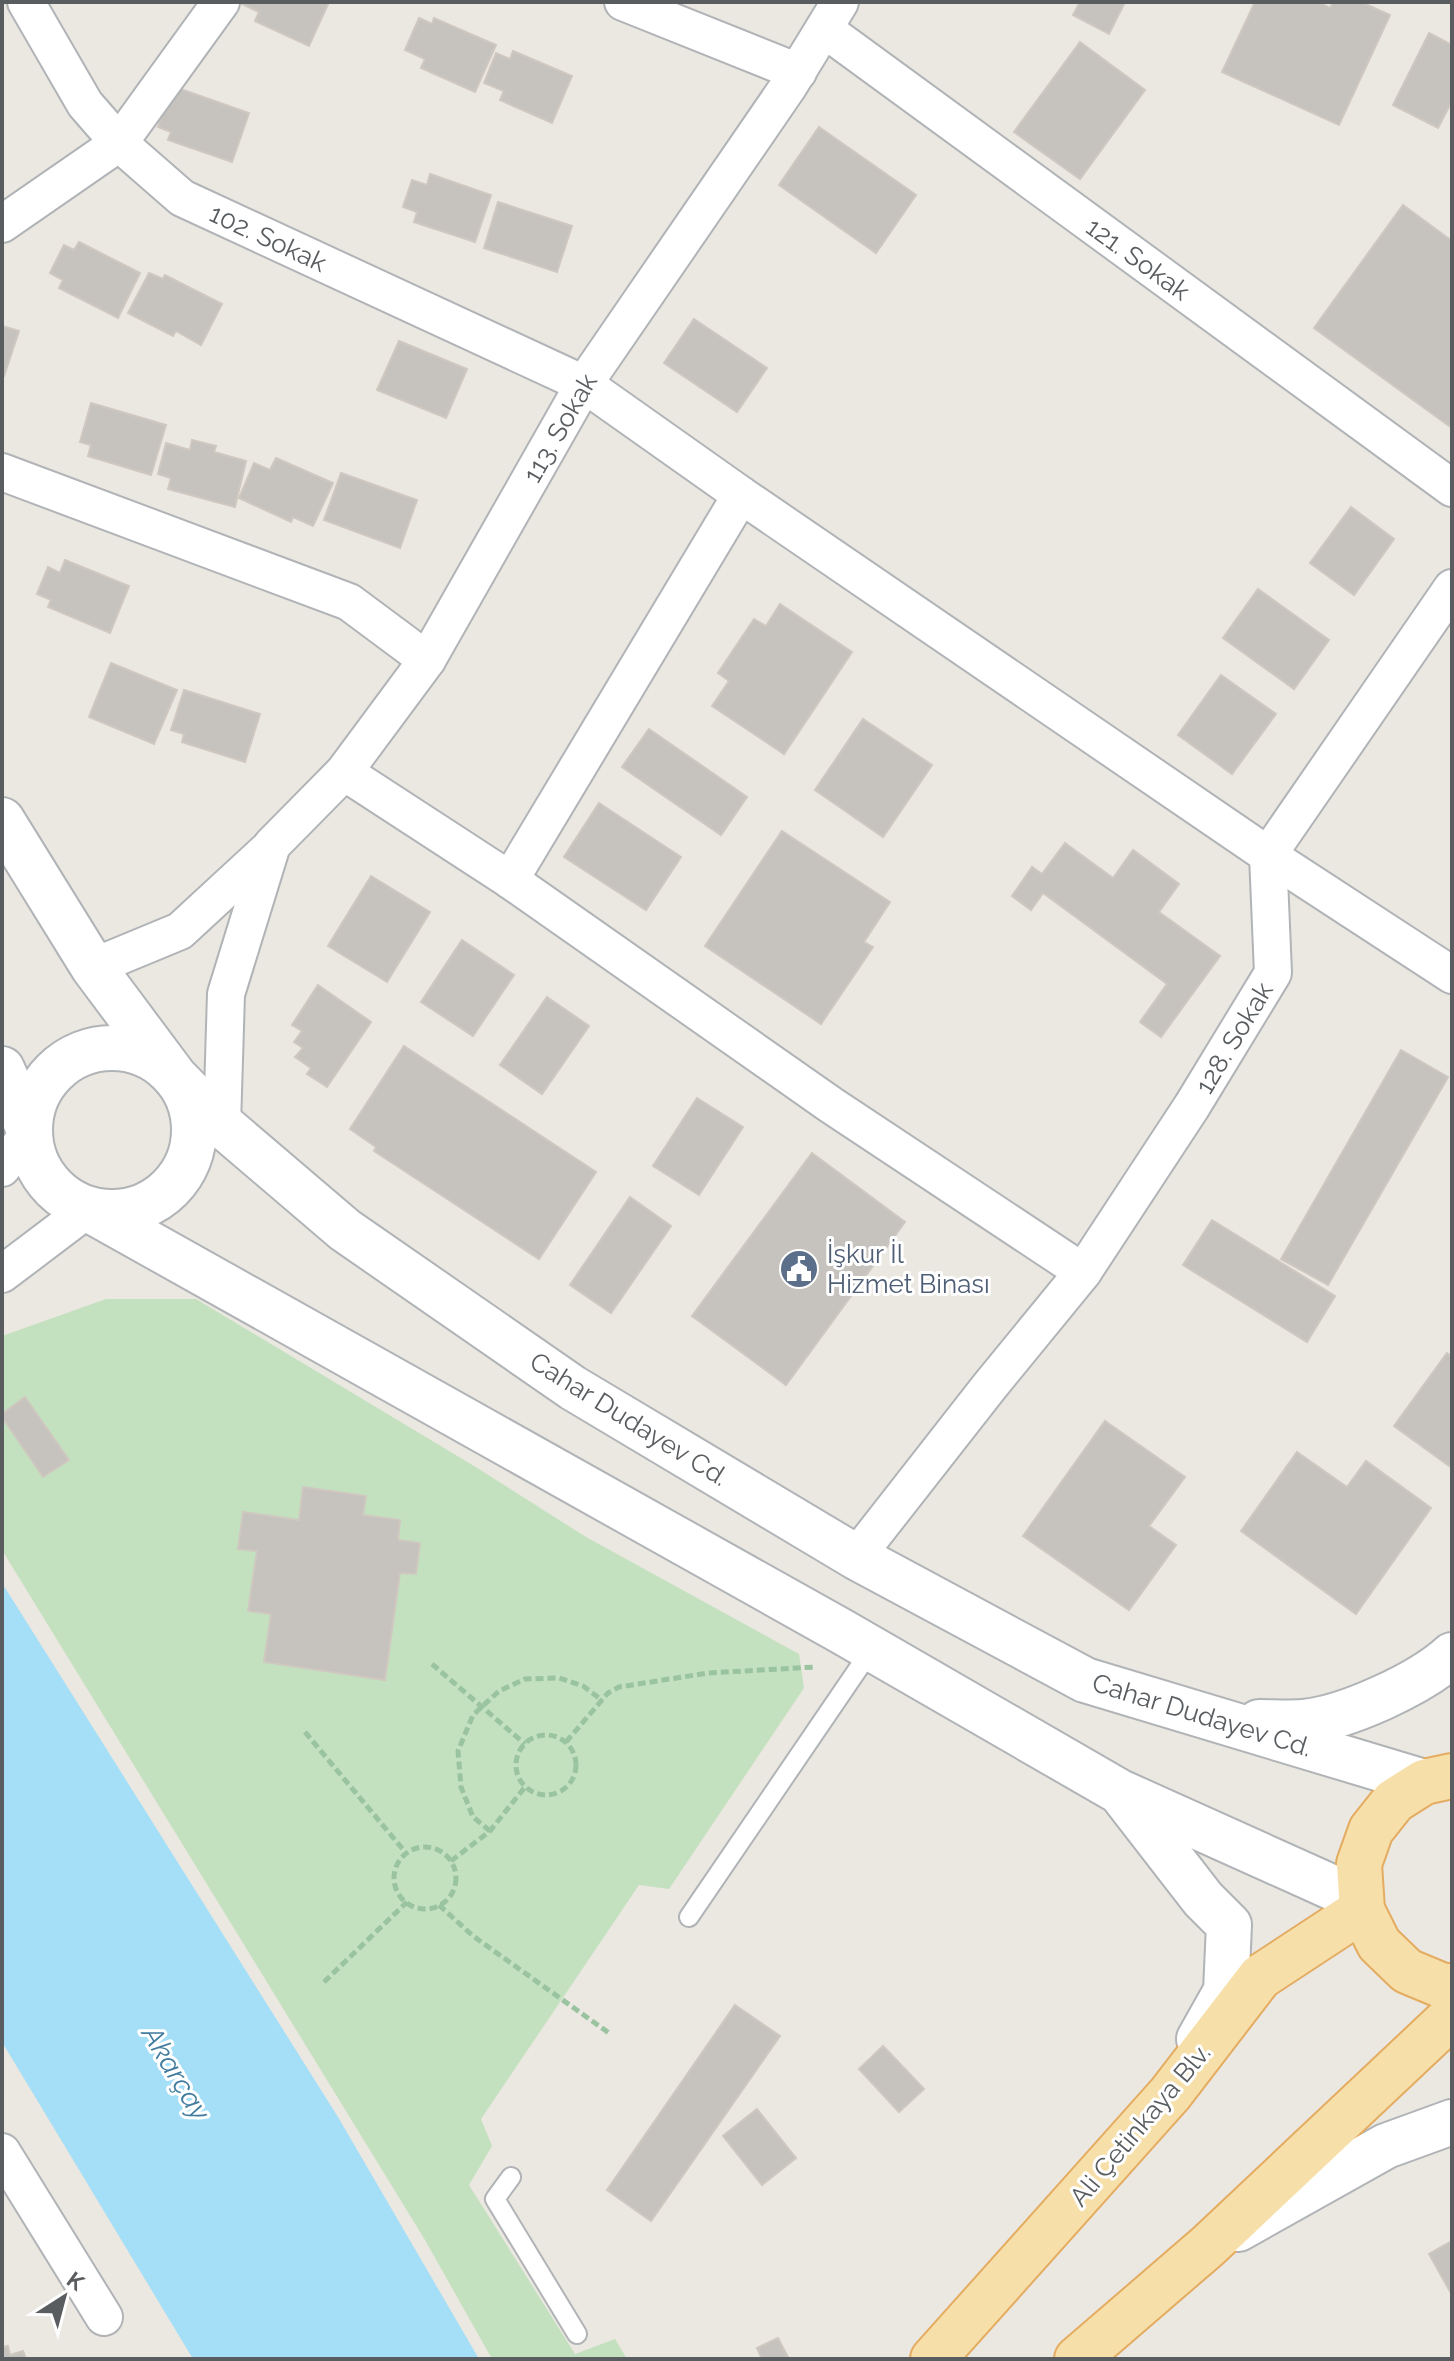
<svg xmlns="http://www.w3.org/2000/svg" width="1454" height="2361" viewBox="0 0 1454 2361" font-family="Raleway,sans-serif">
  <rect width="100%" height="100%" fill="#ebe7e1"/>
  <path fill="#c4e1bf" d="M106,1299H196L474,1466L586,1537L799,1654L804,1688L669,1889L639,1885L481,2119L492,2146L469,2185L575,2354L615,2339L627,2359H492L425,2240L2,1550V1336Z"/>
  <path fill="#a5dff7" d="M2,1583L338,2117L479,2359H193L2,2042Z"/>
  <g fill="#c6c2bd" stroke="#cfc8c0" stroke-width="2">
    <path d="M238,2H329L309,46L255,21L259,12Z"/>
    <path d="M1080,2H1125L1109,34L1073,15Z"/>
    <path d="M1255,2H1318L1330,8L1333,2H1361L1390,15L1339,125L1222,72Z"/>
    <path d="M419,18L432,24L434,18L496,45L475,92L421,68L425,59L405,50Z"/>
    <path d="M1429,33L1452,45V101L1438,128L1393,105Z"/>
    <path d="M1080,42L1145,90L1080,179L1014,132Z"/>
    <path d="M513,51L572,76L552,123L500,100L504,91L484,83L496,53L510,59Z"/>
    <path d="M172,86L249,113L232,162L168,140L171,132L158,127Z"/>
    <path d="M819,127L916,195L876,253L779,185Z"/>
    <path d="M430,174L491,195L475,242L414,222L417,212L403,207L412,180L427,185Z"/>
    <path d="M498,202L572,226L557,272L484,248Z"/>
    <path d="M1403,205L1452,241V428L1314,328Z"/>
    <path d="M79,242L140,273L118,318L59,288L63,280L50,273L64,245L74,250Z"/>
    <path d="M149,273L163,279L165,275L222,304L201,345L176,331L173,336L128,313Z"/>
    <path d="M694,319L767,368L737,412L664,363Z"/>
    <path d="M2,326L19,331L4,376L2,375Z"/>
    <path d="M399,341L467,369L446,418L377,390Z"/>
    <path d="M91,403L166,425L151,475L88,456L91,445L80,442Z"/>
    <path d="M192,440L216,446L214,452L246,461L235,507L168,489L171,478L158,474L166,443L190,450Z"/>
    <path d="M276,458L333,483L313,526L293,517L291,522L239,498L254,463L270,470Z"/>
    <path d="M341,473L417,500L400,548L324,520Z"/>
    <path d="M1351,507L1394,539L1354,595L1310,563Z"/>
    <path d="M65,560L129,586L110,633L48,607L51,600L37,594L48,567L60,573Z"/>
    <path d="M1258,589L1329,640L1294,689L1223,638Z"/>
    <path d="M780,604L852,652L784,754L712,706L729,681L718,673L754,619L766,626Z"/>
    <path d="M111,663L177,690L154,744L89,717Z"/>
    <path d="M1221,675L1276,714L1232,774L1178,735Z"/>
    <path d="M184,690L260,714L245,762L182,742L184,734L171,730Z"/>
    <path d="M863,719L932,765L883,837L815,790Z"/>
    <path d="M649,729L747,797L721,835L622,767Z"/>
    <path d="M599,803L681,857L646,910L564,857Z"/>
    <path d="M782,831L890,902L864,942L873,947L821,1024L705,946Z"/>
    <path d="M1065,843L1113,878L1133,850L1179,884L1159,912L1220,956L1161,1037L1140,1022L1167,984L1043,893L1031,910L1012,896L1032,867L1042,874Z"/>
    <path d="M371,876L430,912L387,982L328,946Z"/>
    <path d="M462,940L514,975L473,1036L421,1002Z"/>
    <path d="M318,985L371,1022L327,1087L307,1074L311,1068L295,1057L303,1048L294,1042L302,1031L292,1025Z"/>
    <path d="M547,997L589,1026L542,1094L500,1065Z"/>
    <path d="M404,1046L596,1172L539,1259L374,1151L376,1147L350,1129Z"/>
    <path d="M1401,1050L1448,1077L1328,1285L1281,1259Z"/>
    <path d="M697,1098L743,1127L699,1195L653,1166Z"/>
    <path d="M812,1153L905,1222L786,1385L692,1316Z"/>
    <path d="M630,1197L671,1226L611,1313L570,1285Z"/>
    <path d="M1212,1220L1335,1296L1307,1342L1183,1265Z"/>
    <path d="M1447,1353L1452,1357V1468L1394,1426Z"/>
    <path d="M25,1397L69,1460L43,1477L2,1417V1414Z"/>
    <path d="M1105,1421L1185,1477L1149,1526L1176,1545L1129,1610L1023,1536Z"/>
    <path d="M1297,1452L1347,1487L1366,1461L1431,1508L1356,1614L1241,1531Z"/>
    <path d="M303,1487L366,1496L363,1515L400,1520L398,1540L420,1543L416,1574L400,1573L385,1680L264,1662L271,1614L248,1611L257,1551L238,1549L243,1512L299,1520Z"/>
    <path d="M735,2005L780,2036L651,2221L607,2190Z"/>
    <path d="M883,2046L924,2089L899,2112L859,2069Z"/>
    <path d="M757,2109L796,2158L762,2185L723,2136Z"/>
    <path d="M1452,2241V2295L1429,2254Z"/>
    <path d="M778,2338L789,2359H762L757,2348Z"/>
    <path d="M8,2346L10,2355L23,2351L26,2359H2V2347Z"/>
  </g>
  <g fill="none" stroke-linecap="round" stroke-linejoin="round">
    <defs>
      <g id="service">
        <path d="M689,1917L871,1650"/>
        <path d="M511,2177L495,2199L577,2334"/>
      </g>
      <g id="minor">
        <path d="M26,2L85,104L119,143L182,198L584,384L741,495L510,880"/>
        <path d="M623,2L798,72"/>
        <path d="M824,29L1452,488"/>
        <path d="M2,224L119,143L221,2"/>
        <path d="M2,472L349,602L427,660"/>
        <path d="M741,495L1268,855L1452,975"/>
        <path d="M344,772L510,880L831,1105L1083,1272L989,1387L856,1557"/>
        <path d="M93,967L180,931L271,847"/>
        <path d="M222,1125L226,994L272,845L344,772L427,660L584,384L788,87L840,2"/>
        <path d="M2,1168L30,1132"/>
        <path d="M1083,1272L1192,1106L1273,973L1268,855L1452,588"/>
        <path d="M2,1274L88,1209"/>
        <path d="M2,2152L104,2317"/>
      </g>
      <g id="secondary">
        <path d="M2,820L93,967L175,1077L222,1125L345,1230L573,1388L856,1557L1085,1680L1424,1782"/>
        <circle cx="112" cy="1130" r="82"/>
        <path d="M2,1069L30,1132"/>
        <path d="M88,1209L841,1631L1120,1792L1360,1900"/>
        <path d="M1259,1722C1273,1722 1289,1723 1303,1722C1346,1718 1420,1684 1452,1655"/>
        <path d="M1124,1797L1203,1899L1229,1925L1226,1991L1199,2039"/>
        <path d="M1238,2229L1386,2146L1452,2122"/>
      </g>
      <g id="primary">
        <path d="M1452,1776L1424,1782L1394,1801L1371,1830L1359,1864L1362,1910L1379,1944L1407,1971L1443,1986H1452"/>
        <path d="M933,2359L1170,2094L1260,1977L1362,1910"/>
        <path d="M1077,2359L1208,2246L1452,2016"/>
      </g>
    </defs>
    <use href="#service" stroke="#b1b4b7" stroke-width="22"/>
    <use href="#minor" stroke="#b1b4b7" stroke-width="40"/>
    <use href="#secondary" stroke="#b0b4b7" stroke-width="48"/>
    <use href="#primary" stroke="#e4ac61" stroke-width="48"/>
    <g stroke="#9ac3a0" stroke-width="5" stroke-dasharray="8 4" stroke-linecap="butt">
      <path d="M432,1664L525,1744"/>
      <path d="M305,1732L406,1853"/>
      <circle cx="546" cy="1765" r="30"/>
      <path d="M566,1742L608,1693L619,1687L708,1673L815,1667"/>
      <path d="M490,1831L473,1817L461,1787L458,1751L473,1715L499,1691L525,1679L559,1678L583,1686L602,1700"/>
      <circle cx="425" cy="1878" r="31"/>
      <path d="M451,1861L490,1831L525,1787"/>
      <path d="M439,1905L473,1936L609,2033"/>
      <path d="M324,1982L407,1902"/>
    </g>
    <use href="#service" stroke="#fff" stroke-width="18"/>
    <use href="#minor" stroke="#fff" stroke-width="36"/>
    <use href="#secondary" stroke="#fff" stroke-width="44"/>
    <use href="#primary" stroke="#f7dfaa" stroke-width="44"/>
  </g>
  <defs>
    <symbol id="civic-disc" viewBox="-11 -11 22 22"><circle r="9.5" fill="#5c6f8a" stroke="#fff"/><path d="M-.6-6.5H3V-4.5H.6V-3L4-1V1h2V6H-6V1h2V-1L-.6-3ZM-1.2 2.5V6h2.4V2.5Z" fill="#fff"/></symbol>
  </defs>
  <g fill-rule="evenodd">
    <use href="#civic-disc" x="777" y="1247" width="44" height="44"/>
  </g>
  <g text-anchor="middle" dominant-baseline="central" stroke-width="6" stroke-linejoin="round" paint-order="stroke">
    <g font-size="26" fill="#595d60" stroke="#fff">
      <text transform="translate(268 238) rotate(25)">102. Sokak</text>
      <text transform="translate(1138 259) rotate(36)">121. Sokak</text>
      <text transform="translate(560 428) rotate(-60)">113. Sokak</text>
      <text transform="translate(1234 1038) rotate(-59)">128. Sokak</text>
      <text transform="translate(629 1419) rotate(32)">Cahar Dudayev Cd.</text>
      <text transform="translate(1202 1715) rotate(17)">Cahar Dudayev Cd.</text>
      <text transform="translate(1140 2125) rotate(-50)">Ali Çetinkaya Blv.</text>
    </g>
    <g font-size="26" fill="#4e5e75" stroke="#fff" text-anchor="start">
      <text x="827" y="1254">İşkur İl<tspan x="827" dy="30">Hizmet Binası</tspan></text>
    </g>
    <g font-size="28" font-style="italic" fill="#427c9e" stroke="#fff">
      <text transform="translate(176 2073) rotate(59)">Akarçay</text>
    </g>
  </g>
  <rect width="1454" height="2361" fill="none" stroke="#595d60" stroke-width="8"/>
  <g transform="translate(64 2297) rotate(36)" stroke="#ffffff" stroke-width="6" paint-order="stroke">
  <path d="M0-6L14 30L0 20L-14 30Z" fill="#595d60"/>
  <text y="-12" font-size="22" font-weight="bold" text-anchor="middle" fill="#595d60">K</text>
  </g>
</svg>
